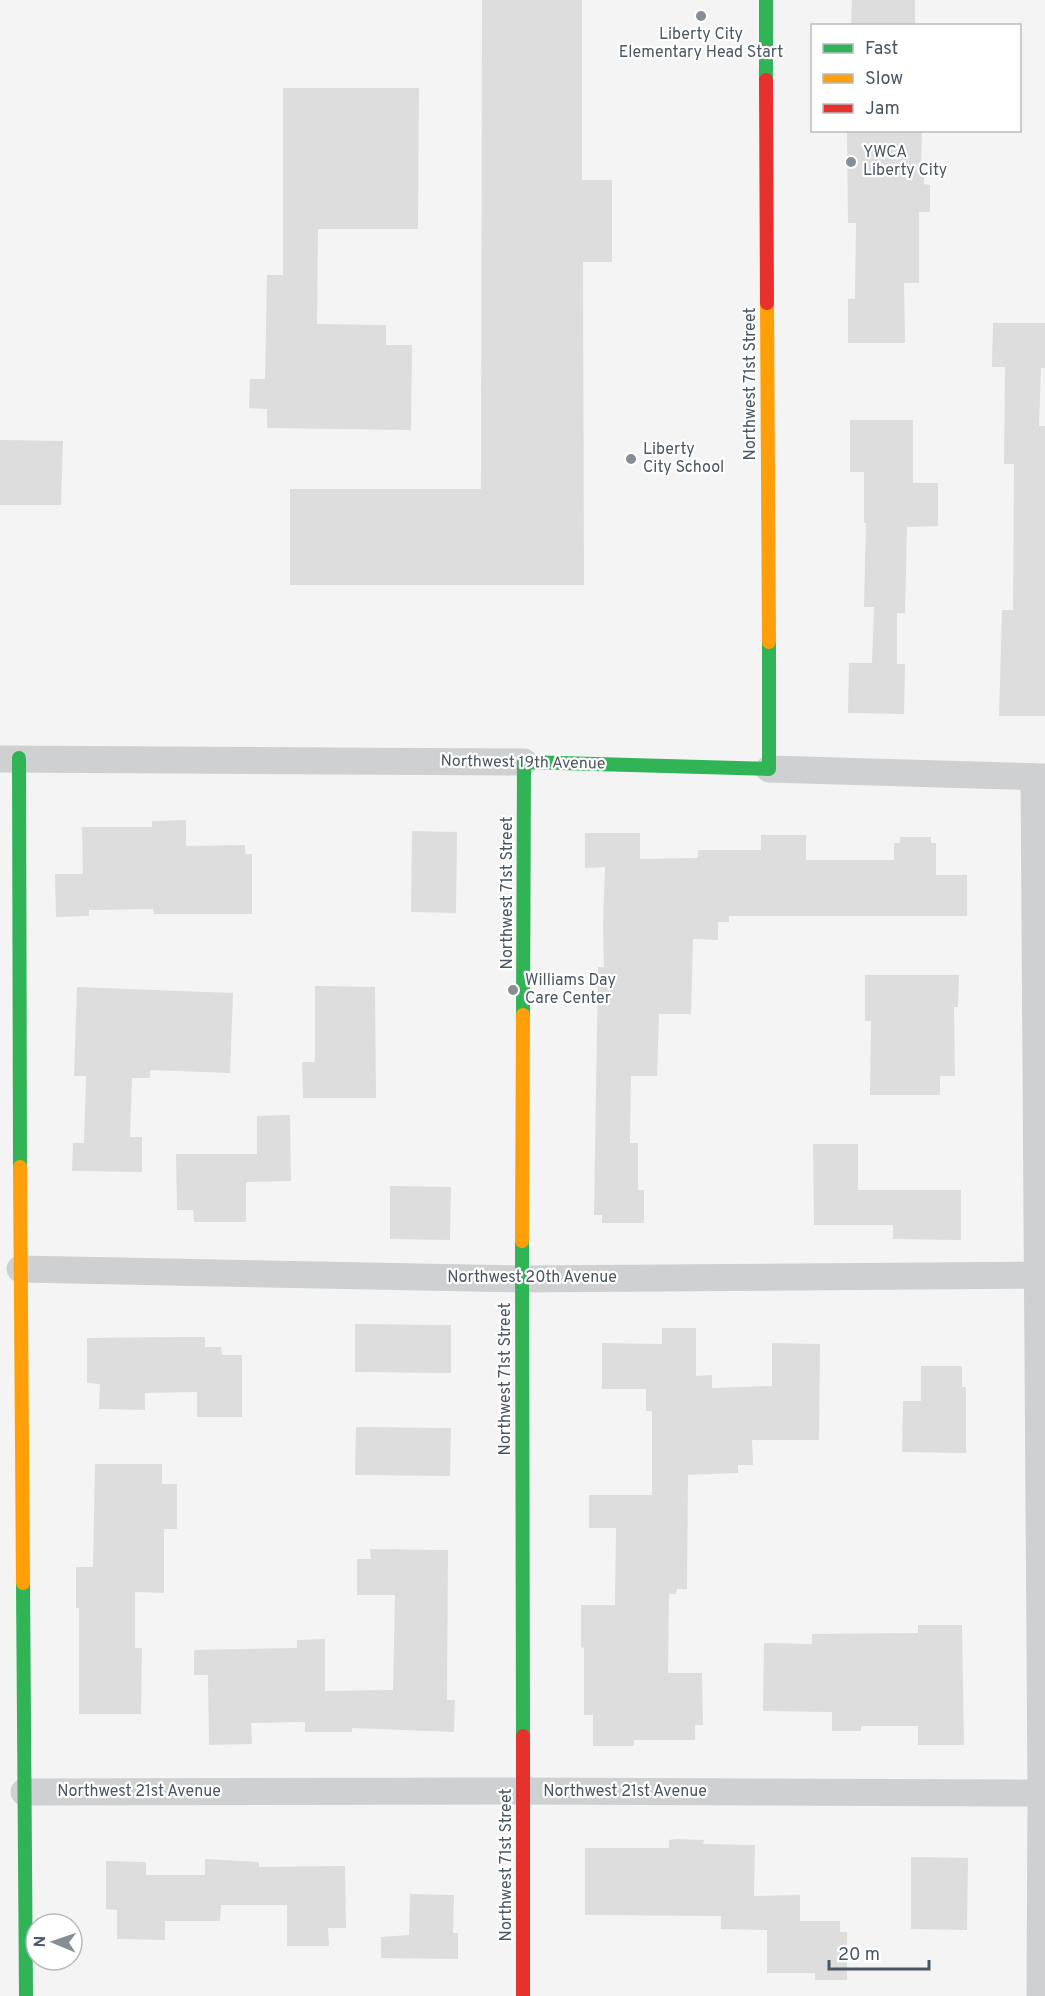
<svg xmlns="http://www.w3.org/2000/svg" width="1045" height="1996" viewBox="0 0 1045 1996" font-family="Overpass,sans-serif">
  <rect width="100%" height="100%" fill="#f4f4f4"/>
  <g fill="#ddddde">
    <path d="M482,0H582V180H612V262H583L584,585H290V489H481Z"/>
    <path d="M852,0H915V26H851Z"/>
    <path d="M283,88H419L418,229H318L317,324L386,325V345H412L411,430L267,428V409L249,408L250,379H265L267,275H283Z"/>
    <path d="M847,130H922L921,177H924V184L930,185V212H919V283H904L905,343H848V299H855L856,223H848Z"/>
    <path d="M993,323H1045V368H1041L1039,426H1045V716H999L1002,610H1013L1014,464H1004L1005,367H992Z"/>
    <path d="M850,420H913V483H938V526L907,527L905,613H897V664H905L904,714L848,713L849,663H872L874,607H864L866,523H864V472H850Z"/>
    <path d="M0,440L63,441L61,505H0Z"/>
    <path d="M186,820V846L245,845V854H252V914H154L153,909L89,910V916L56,917L55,874H83L82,827H152V821Z"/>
    <path d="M412,831L457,832L456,913L411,912Z"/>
    <path d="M585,833H640V859L698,858V850H761V835H806V860H894V843H900V837H931V843H936V875H967V916H729V922H718V940L693,939L691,1014H659L657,1076H631L630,1143H638V1190H644V1223H602V1215H594L598,967H604L603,925L605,867L585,868Z"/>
    <path d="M865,975H959L958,1007H954L955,1076H940V1095H870L871,1021H865Z"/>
    <path d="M315,986L375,987L376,1098H303L302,1062H315Z"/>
    <path d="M77,987L233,993L230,1073L150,1070V1078H132L130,1137H142V1172L72,1171L73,1143H84L86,1076H74Z"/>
    <path d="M290,1115L291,1181L246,1182V1222H194L193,1210H177L176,1154H257V1116Z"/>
    <path d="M813,1144H858V1190H961V1240L893,1239V1225H814Z"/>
    <path d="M390,1186L451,1187L450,1240L390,1239Z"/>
    <path d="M355,1324L451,1325V1373L355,1372Z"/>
    <path d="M662,1328H696V1376L712,1375V1388L772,1386V1343L820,1344L819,1440H752L753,1465H738V1473L688,1475L687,1589H677L676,1594H669L668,1673H702L703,1725H695V1740H634V1746H593V1715H584V1648L581,1647V1605H615L616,1528H589V1495H652V1411H646V1389H602V1343L662,1344Z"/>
    <path d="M178,1337H205V1347H221L222,1355H242V1417H197V1392L145,1393V1410L99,1409L100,1384L87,1383V1338Z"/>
    <path d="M921,1366H962V1387H966V1453L902,1452L903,1401H921Z"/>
    <path d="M356,1427L451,1428L450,1476L355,1475Z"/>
    <path d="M95,1464H162V1484H177V1529H164V1593L135,1592V1648H142L141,1714H79V1608H76V1567H93Z"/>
    <path d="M370,1549L448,1550L447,1700H455L454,1732L352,1728V1732H305V1722L251,1723L252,1744L209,1745L208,1675H194V1650L297,1648V1640L325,1639V1691L393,1690L395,1595H357V1559H371Z"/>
    <path d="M918,1625H962L964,1745H918V1726H861V1731H832V1712L763,1711L764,1643L812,1644V1634L918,1633Z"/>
    <path d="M676,1839L704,1840L703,1844L755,1845L754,1896L800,1895V1921H840V1932H847V1980H815V1973H767V1930L721,1929V1916L585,1915V1848H669V1840Z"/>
    <path d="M911,1857L968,1858L967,1930L911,1929Z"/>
    <path d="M205,1859L259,1862V1867L345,1866L346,1928H328L329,1946H287V1905H221L220,1921H165V1940L117,1939V1910L106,1909V1861L146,1862V1875H205Z"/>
    <path d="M410,1894L454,1895L453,1933H458V1959L381,1958V1937L409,1935Z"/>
  </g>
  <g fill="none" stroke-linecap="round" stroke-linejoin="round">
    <g stroke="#ced0d2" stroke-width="27">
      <path d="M0,759L524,762"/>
      <path d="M769,769L1045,777"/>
      <path d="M1034,777L1041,1793L1040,1996"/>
      <path d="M20,1269L522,1279L1045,1275"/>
      <path d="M24,1792L524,1791L1045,1793"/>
    </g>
    <g stroke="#30b455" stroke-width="14">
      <path d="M766,0V80"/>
      <path d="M19,758L20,1167"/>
      <path d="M523,1015L524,762L769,769V642"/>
      <path d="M522,1241L523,1736"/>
      <path d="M23,1583L26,1996"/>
    </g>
    <g stroke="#ff9f0a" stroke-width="14">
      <path d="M767,303L769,642"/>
      <path d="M20,1167L23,1583"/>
      <path d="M522,1241L523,1015"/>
    </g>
    <g stroke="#e5322d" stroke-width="14">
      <path d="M766,80L767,303"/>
      <path d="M523,1736V1996"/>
    </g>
  </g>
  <g fill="#868d94" stroke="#fff" stroke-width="2">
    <circle cx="701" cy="16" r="6"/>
    <circle cx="851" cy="162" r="6"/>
    <circle cx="631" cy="459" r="6"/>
    <circle cx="513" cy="990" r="6"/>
  </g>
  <g text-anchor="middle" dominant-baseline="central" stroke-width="4.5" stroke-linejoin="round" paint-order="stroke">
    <g font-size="16" fill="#4a5661" stroke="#fff" text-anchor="start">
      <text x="701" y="35" text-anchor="middle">Liberty City<tspan x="701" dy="18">Elementary Head Start</tspan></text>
      <text x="863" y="153">YWCA<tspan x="863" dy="18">Liberty City</tspan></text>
      <text x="643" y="450">Liberty<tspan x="643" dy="18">City School</tspan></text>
      <text x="525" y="981">Williams Day<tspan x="525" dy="18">Care Center</tspan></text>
    </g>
    <g font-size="16" fill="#4a5661" stroke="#fff">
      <text transform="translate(751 384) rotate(-90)">Northwest 71st Street</text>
      <text transform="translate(523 763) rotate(1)">Northwest 19th Avenue</text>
      <text transform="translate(508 893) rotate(-90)">Northwest 71st Street</text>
      <text x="532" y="1278">Northwest 20th Avenue</text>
      <text transform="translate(506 1379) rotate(-90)">Northwest 71st Street</text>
      <text x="139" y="1792">Northwest 21st Avenue</text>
      <text x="625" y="1792">Northwest 21st Avenue</text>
      <text transform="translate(507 1865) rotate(-90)">Northwest 71st Street</text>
    </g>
  </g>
  <rect x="811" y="24" width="210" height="108" fill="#ffffff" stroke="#b7bbc0" stroke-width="1.5"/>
  <rect x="823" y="44" width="30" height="9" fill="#30b455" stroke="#b7bbc0" stroke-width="1.5"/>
  <text x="865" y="54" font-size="18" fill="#4a5661">Fast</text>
  <rect x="823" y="74" width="30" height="9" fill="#ff9f0a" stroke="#b7bbc0" stroke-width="1.5"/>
  <text x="865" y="84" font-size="18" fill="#4a5661">Slow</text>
  <rect x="823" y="104" width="30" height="9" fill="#e5322d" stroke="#b7bbc0" stroke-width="1.5"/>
  <text x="865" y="114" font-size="18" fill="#4a5661">Jam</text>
  <g transform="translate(54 1942) rotate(272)"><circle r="28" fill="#ffffff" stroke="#b7bbc0" stroke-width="1.5"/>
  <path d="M0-4.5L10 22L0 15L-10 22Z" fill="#868d94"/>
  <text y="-9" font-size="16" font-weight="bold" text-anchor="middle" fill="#4a5661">N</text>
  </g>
  <path d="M829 1960v9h100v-9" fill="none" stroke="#4a5661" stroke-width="3"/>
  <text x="838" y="1960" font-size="18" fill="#4a5661" stroke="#ffffff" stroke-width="4.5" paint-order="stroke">20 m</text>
</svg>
